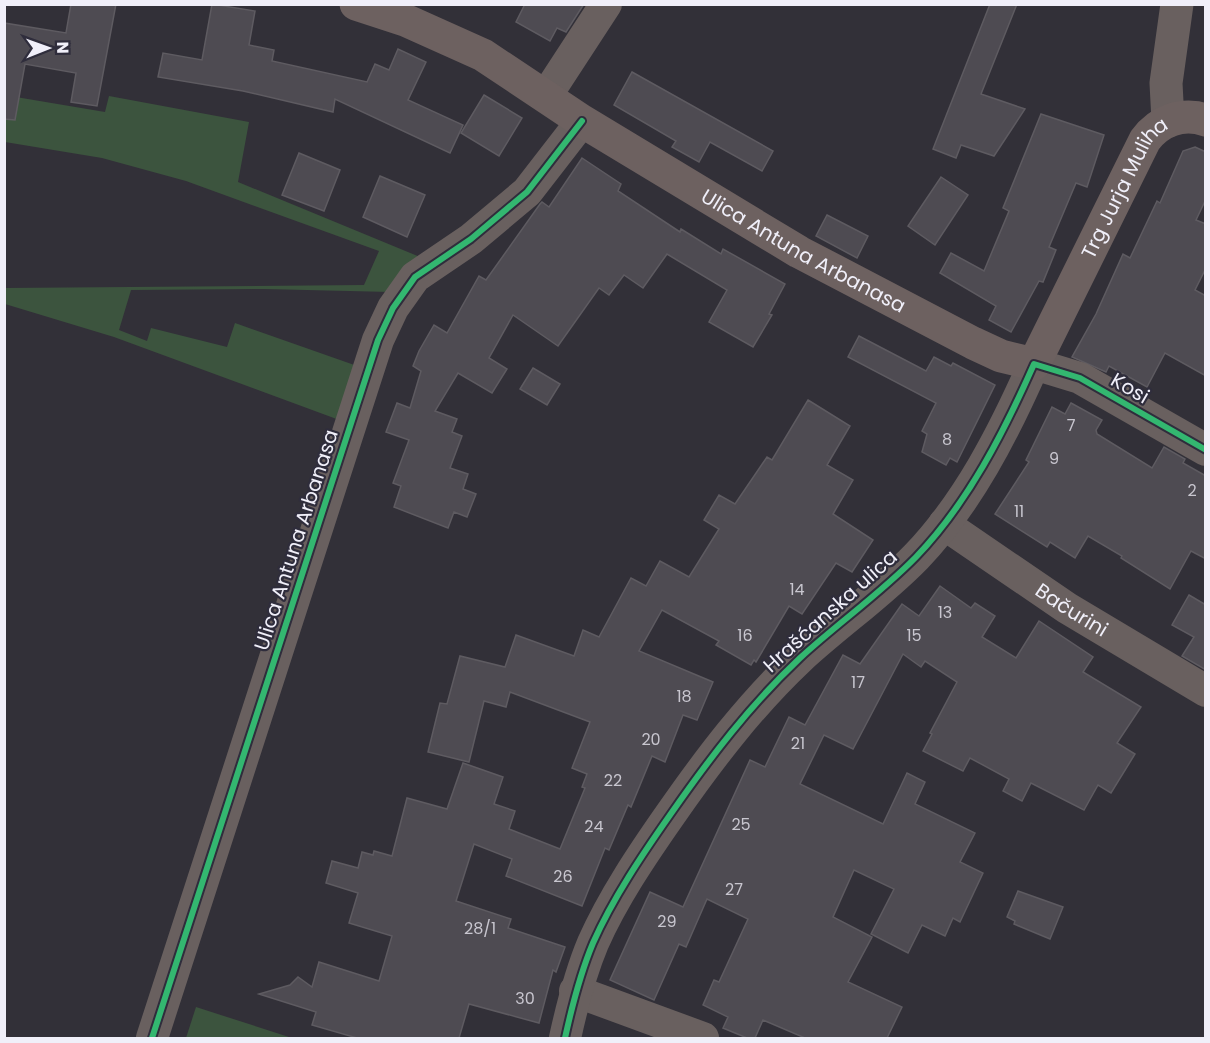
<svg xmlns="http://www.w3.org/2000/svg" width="1210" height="1043" viewBox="0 0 1210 1043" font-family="Poppins,sans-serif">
  <rect width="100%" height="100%" fill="#323038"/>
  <g fill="#3c543e">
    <path d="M4,95L105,112L109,96L249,122L238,182L420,257L391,292L264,289L131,290L119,330L147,341L151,328L227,347L235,323L360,367L342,421L114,337L5,304V288L364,285L379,251L186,181L102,158L5,142Z"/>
    <path d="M196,1007L292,1038H186Z"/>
  </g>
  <g fill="#4e4b52" stroke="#5e5b61" stroke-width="1.5">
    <path d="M71,4H116L97,106L71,102L76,73L25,64L15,120L4,119V23L66,33Z"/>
    <path d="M212,4L255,11L249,45L274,50L272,61L367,82L375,64L389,70L398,49L426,62L408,100L463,125L450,153L335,99L333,112L243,91L158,77L163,53L202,60Z"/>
    <path d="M525,4H584L566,32L557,28L550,41L516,22Z"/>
    <path d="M990,4H1017L981,94L1025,109L994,156L961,145L956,158L933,149Z"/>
    <path d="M632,72L773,151L762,171L710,142L699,162L672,147L676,141L614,105Z"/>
    <path d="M484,95L522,118L499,156L461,133Z"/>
    <path d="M1041,114L1104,135L1087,187L1076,183L1049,247L1056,250L1043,282L1039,281L1011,332L989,320L996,306L940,273L951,253L984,271L1009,211L1003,208Z"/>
    <path d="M1195,147L1206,152V199L1196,220L1206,224V268L1195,290L1206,296V376L1165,353L1147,387L1109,366L1106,372L1072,357L1096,314L1123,254L1130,258L1157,201L1160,203L1183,151Z"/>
    <path d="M299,153L340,170L324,211L282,195Z"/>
    <path d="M582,158L621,184L618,191L680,232L681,229L721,254L723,249L785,284L769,314L772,315L753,347L709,322L727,290L667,254L643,288L624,275L609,295L599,288L558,346L513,315L489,358L507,369L492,393L458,373L435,411L457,419L452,432L462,436L450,468L468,474L463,489L476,494L467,517L454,512L448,528L394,507L401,486L393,483L409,440L386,432L397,403L410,408L421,371L413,366L419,351L434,325L447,333L479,276L486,280L540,204L542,202L549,207Z"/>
    <path d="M380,176L425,195L407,237L363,217Z"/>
    <path d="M941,177L968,195L935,245L908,226Z"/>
    <path d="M827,215L868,236L857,258L816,236Z"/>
    <path d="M859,336L926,371L934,357L951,366L953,363L995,385L957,462L950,458L946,465L922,452L927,434L922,431L936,403L848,357Z"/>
    <path d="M533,368L560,384L547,405L520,389Z"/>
    <path d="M808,400L850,426L827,465L853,480L833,514L873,540L852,572L836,563L802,614L789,606L756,662L754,660L751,665L716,645L719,641L662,610L639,651L713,682L697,720L683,715L665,762L652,756L631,807L628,805L609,850L605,848L582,906L506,876L512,859L474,844L456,901L511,919L508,928L565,947L556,972L553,970L539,1023L469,1004L459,1038H357L312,1025L316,1012L259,994L290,985L298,977L312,987L319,962L379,981L392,936L349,923L358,893L326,883L332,861L358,868L362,852L373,855L374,851L392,856L407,798L447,809L463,763L503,777L494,804L515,811L509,829L560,849L585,788L582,787L587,774L572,768L590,722L510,692L506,707L484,701L469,762L428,752L440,703L447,704L460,656L505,667L516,635L574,656L583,630L599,637L631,578L646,586L660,561L689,577L719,529L704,520L719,495L735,504L767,457L772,460Z"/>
    <path d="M1071,403L1102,420L1096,430L1097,434L1152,468L1164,447L1185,459L1183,463L1206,476V559L1191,551L1170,589L1121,558L1122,556L1088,536L1075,558L1050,542L1047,547L995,514L1029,462L1026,460L1052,407L1065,414Z"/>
    <path d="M940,586L971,608L975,603L995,616L982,637L1016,658L1039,621L1093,657L1083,672L1141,707L1117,743L1135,754L1111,793L1098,785L1084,810L1031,783L1022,801L1003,791L1009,779L970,758L963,771L923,751L932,734L930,733L957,682L925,661L921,667L903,654L853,749L824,735L800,784L883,824L907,773L925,782L915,804L975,833L960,862L983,873L960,922L953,918L945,936L922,925L908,953L871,934L894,889L854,870L833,917L872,937L848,982L902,1007L887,1038H805L763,1020L755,1038H747L723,1028L728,1017L703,1005L714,980L719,982L748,919L707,899L686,947L679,944L654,1000L610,980L650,892L683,907L750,760L765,767L789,717L805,725L843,655L860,664L902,604L919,616Z"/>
    <path d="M1189,595L1206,605V670L1182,656L1194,637L1172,625Z"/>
    <path d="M1018,891L1063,907L1050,939L1014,924L1015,921L1007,917Z"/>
  </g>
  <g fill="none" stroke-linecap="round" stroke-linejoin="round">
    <g stroke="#69605f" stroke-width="32">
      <path d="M546,96L606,4"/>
      <path id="s1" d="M944,524L1067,608L1206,691"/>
      <path d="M575,991L703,1038"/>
      <path d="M152,1038L378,340L393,308L415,277L471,239L527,192L582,121"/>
      <path d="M565,1038C572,1006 580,974 593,943C613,898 642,855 670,815C709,759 750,705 800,658C838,623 880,594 916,557C968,503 1004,432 1034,364L1080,378L1206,450"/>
    </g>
    <path stroke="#69605f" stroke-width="33" d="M1168,121L1166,83L1177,4"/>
    <path stroke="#6d6160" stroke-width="33" id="s2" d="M356,4L405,20L483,55L582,121L799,252L973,343L1001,356L1034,364L1145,140C1159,121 1182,112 1206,120"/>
    <defs>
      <g id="cycleway">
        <path d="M152,1038L378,340L393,308L415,277L471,239L527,192L582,121"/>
        <path d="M565,1038C572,1006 580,974 593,943C613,898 642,855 670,815C709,759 750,705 800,658C838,623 880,594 916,557C968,503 1004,432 1034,364L1080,378L1206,450"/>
      </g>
    </defs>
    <use href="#cycleway" stroke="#2f2d3c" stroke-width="10"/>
    <use href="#cycleway" stroke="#33b770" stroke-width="6"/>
  </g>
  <g text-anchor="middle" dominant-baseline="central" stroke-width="4.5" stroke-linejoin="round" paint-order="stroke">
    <g font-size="16" fill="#c8c6cf">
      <text x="1071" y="425">7</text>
      <text x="947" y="439">8</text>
      <text x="1054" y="458">9</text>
      <text x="1192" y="490">2</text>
      <text x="1019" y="511">11</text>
      <text x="797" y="589">14</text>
      <text x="945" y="612">13</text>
      <text x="745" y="635">16</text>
      <text x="914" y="635">15</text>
      <text x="858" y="682">17</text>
      <text x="684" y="696">18</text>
      <text x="651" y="739">20</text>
      <text x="798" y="743">21</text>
      <text x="613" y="780">22</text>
      <text x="741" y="824">25</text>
      <text x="594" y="826">24</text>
      <text x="563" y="876">26</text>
      <text x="734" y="889">27</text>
      <text x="667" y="921">29</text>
      <text x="480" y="928">28/1</text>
      <text x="525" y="998">30</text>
    </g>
    <g font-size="20" fill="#f0eff9" stroke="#2f2d3c">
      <text stroke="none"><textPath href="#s2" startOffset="969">Trg Jurja Muliha</textPath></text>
      <text stroke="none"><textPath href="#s2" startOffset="513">Ulica Antuna Arbanasa</textPath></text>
      <text transform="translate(1130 388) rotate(30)">Kosi</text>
      <text transform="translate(296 540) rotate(-72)">Ulica Antuna Arbanasa</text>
      <text stroke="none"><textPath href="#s1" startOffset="154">Bačurini</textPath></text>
      <text transform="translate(830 611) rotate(-42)">Hrašćanska ulica</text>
    </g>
  </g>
  <rect width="1210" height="1043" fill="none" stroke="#f0eff9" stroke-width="12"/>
  <g transform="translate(48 48) rotate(89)" stroke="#2f2d3c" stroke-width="4.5" paint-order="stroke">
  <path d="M0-4.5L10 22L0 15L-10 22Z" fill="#f0eff9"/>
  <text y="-9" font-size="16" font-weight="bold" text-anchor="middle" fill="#f0eff9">N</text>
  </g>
</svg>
